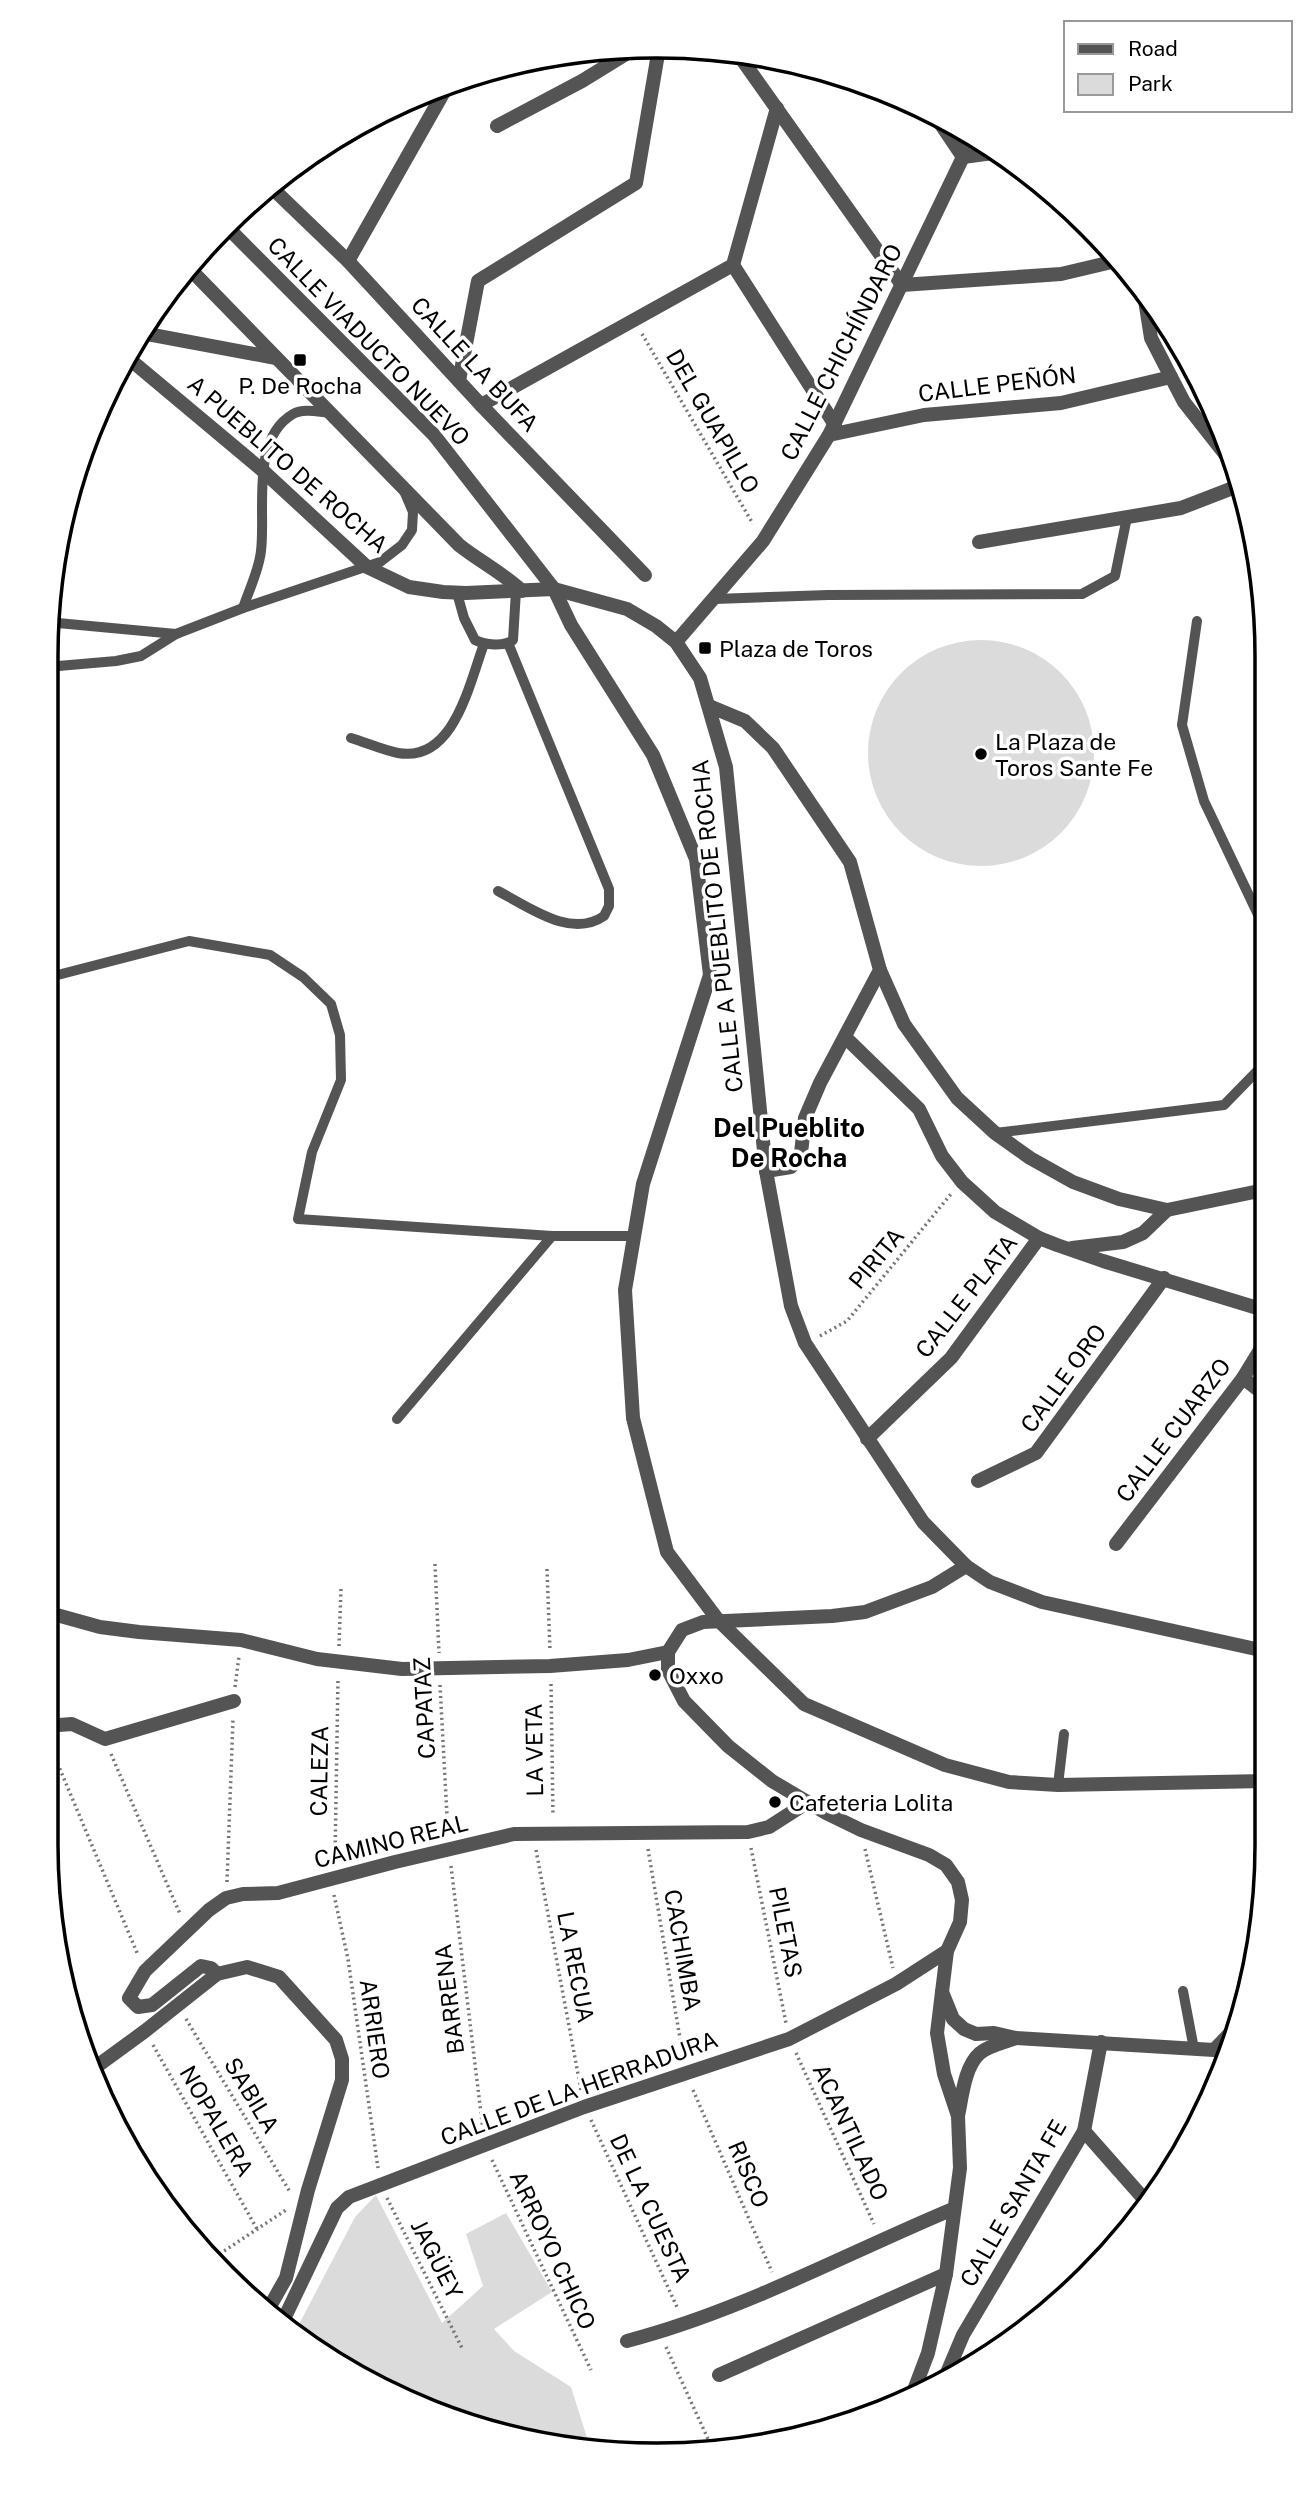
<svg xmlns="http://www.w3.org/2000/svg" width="1313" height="2501" viewBox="0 0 1313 2501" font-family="'Public Sans',sans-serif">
  <rect width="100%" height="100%" fill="#fff"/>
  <g fill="#dbdbdb">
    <circle cx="981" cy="753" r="113"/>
    <path d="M376,2195L442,2323L483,2286L466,2234L506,2213L552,2292L494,2329L514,2351L571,2387L589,2444L499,2435L317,2353L295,2332L355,2217Z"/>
  </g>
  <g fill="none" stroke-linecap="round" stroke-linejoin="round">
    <g stroke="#767676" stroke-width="3.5" stroke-dasharray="2 3.5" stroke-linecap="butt">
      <path d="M642,334L753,524"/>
      <path d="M820,1336L847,1321L951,1194"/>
      <path d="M435,1564L439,1653"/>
      <path d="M547,1569L550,1651"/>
      <path d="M339,1646L341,1588"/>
      <path d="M551,1684L553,1816"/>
      <path d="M440,1685L448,1834"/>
      <path d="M235,1687L239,1656"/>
      <path d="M49,1743L138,1955"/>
      <path d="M111,1754L180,1914"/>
      <path d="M751,1848L786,2023"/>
      <path d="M648,1849L683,2056"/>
      <path d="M865,1849L893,1968"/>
      <path d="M536,1850L581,2090"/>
      <path d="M335,1859L338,1678"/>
      <path d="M451,1866L483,2130"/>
      <path d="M227,1882L233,1719"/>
      <path d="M334,1895L348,1959L378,2168"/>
      <path d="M186,2019L290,2192"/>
      <path d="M153,2045L257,2229"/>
      <path d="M796,2053L874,2224"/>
      <path d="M693,2090L772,2272"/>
      <path d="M591,2120L677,2307"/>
      <path d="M492,2160L591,2370"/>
      <path d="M387,2198L463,2350"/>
      <path d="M215,2257L286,2210"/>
      <path d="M666,2347L713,2450"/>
    </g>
    <g stroke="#545454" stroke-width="10">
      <path d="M457,593L464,618L475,640C485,645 504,647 513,640L516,591"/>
      <path d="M715,599L828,595L1082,594L1115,576L1127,517"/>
      <path d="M243,608C249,590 259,570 261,551C266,511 250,439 293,414C303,408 319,412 330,413"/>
      <path d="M1197,621L1182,725L1204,801L1263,925"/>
      <path d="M47,622L176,634"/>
      <path d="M47,667L116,661L141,656L176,634L243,608L380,562L402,545L412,530L413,512L405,493"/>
      <path d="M351,738C367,743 383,750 398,753C454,763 469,684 484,644"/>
      <path d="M498,891C529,907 571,939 604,916L609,906V889L508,643"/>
      <path d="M46,978L189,941L270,955L303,977L331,1004L340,1035L341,1080L312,1152L298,1219L552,1236H635"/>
      <path d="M995,1133L1224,1105L1264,1064"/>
      <path d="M397,1419L552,1236"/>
      <path d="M1058,1785L1064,1734"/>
      <path d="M1183,1991L1194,2049"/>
    </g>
    <g stroke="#545454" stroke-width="14">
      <path d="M738,54L902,285L1061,274L1116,261"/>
      <path d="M934,114L963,157L993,153"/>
      <path d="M497,126L582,81L634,49"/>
      <path d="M270,186L348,261L481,405L645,575"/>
      <path d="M226,226L434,435L554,589L571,625L653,755L696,859L710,975L643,1184L625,1290L633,1418L667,1552L718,1620L804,1704L945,1765L1009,1782L1058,1785L1266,1781"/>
      <path d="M348,261L449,83"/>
      <path d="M733,265L835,425"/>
      <path d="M1144,294L1151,338L1171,377L1184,402L1232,463"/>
      <path d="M459,381L478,281L636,183L659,48"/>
      <path d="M481,405L733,265L777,108"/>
      <path d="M829,435L924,415L1061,403L1171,377"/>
      <path d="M979,542L1181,508L1238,486"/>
      <path d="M676,642L763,541L829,435L963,157L964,134"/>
      <path d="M709,706L745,721L773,748L850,862L880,970L820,1083L805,1118L801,1153L791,1167L766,1171"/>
      <path d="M880,970L904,1024L957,1098L995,1133L1030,1158L1073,1182L1119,1199L1167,1210L1264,1190"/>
      <path d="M845,1037L919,1109L942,1156L962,1182L995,1212L1039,1238L1057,1245L1103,1261L1264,1310"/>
      <path d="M1072,1248L1123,1242L1143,1233L1167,1210"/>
      <path d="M1243,1378L1265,1395"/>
      <path d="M867,1439L951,1358L1039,1238"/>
      <path d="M978,1481L1036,1453L1164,1278"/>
      <path d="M1116,1544L1243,1378L1265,1342"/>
      <path d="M46,1612L100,1627L139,1632L241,1640L317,1659L402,1669L550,1666L628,1660L668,1652"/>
      <path d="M46,1726L72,1724L105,1739L234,1701"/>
      <path d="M217,1974L211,1968L201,1966L152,2005L138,2007L129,1998L145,1971L209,1910L226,1898L243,1894L278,1893L395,1862L514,1834L748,1832L769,1827L808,1802"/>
      <path d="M942,1992L953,2019L964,2029L976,2034L994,2033L1016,2038L1214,2050L1238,2025"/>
      <path d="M93,2069L145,2031L217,1974L247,1967L279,1977L336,2040L342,2059V2080L308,2190L286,2278L269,2308"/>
      <path d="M958,2116C962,2098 964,2067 980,2053C988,2046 1005,2042 1016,2038"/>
      <path d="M1084,2131L1144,2199"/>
      <path d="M283,2321L337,2208L349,2197L584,2107L789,2039L896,1984L947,1951"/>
      <path d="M627,2341C742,2311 845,2254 953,2209"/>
      <path d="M719,2375L946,2274"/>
      <path d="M944,2380L963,2335L1084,2131L1101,2042"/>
    </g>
    <g stroke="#545454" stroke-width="14">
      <path d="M188,267L459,545C479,561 503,573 522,591"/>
      <path d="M142,333L276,358"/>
      <path d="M127,357L262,470L367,567L409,587L443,592L466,593L554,589L627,609L656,626L676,642L700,678L726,767L766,1171L791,1306L805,1343L923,1522L966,1566L990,1582L1042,1602L1265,1651"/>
      <path d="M911,2398L928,2353L946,2274L960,2168L958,2116L944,2074L937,2033L947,1951L960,1922L962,1900L958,1882L946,1865L929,1855L861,1830L826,1813L772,1781L728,1746L684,1701L668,1670V1652L682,1630L703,1622L832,1616L865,1612L932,1587L966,1566"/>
    </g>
  </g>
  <g fill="#000" stroke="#fff" stroke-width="2.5">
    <rect x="293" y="353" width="14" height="14" rx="3.5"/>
    <rect x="698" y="641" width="14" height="14" rx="3.5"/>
    <circle cx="981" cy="754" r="7"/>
    <circle cx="655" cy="1675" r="7"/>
    <circle cx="775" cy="1802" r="7"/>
  </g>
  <g text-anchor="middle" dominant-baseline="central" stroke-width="7" stroke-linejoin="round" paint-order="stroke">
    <g font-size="23" fill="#000" stroke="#fff">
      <text transform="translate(369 341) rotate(46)">CALLE VIADUCTO NUEVO</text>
      <text transform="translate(841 352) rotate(-63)">CALLE CHICHÍNDARO</text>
      <text transform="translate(475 364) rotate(47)">CALLE LA BUFA</text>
      <text transform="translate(997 384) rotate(-7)">CALLE PEÑÓN</text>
      <text transform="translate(713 421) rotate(60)">DEL GUAPILLO</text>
      <text transform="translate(288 464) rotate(41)">A PUEBLITO DE ROCHA</text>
      <text transform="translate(717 926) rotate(-96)">CALLE A PUEBLITO DE ROCHA</text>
      <text transform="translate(876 1258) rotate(-50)">PIRITA</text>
      <text transform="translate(966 1296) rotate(-52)">CALLE PLATA</text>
      <text transform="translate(1063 1378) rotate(-54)">CALLE ORO</text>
      <text transform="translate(1173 1430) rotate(-53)">CALLE CUARZO</text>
      <text transform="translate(424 1708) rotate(-93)">CAPATAZ</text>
      <text transform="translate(534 1750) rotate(-91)">LA VETA</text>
      <text transform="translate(319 1771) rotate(-89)">CALEZA</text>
      <text transform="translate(391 1841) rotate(-14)">CAMINO REAL</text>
      <text transform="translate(786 1932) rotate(79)">PILETAS</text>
      <text transform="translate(683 1950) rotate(80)">CACHIMBA</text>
      <text transform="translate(576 1967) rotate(79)">LA RECUA</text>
      <text transform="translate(449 1999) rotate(-97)">BARRENA</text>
      <text transform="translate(375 2029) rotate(82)">ARRIERO</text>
      <text transform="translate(579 2088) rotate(-20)">CALLE DE LA HERRADURA</text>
      <text transform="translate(252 2095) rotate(59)">SABILA</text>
      <text transform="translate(217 2121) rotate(60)">NOPALERA</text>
      <text transform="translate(851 2132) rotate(65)">ACANTILADO</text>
      <text transform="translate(749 2174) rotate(67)">RISCO</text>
      <text transform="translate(1013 2203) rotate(-60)">CALLE SANTA FE</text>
      <text transform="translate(651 2208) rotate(65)">DE LA CUESTA</text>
      <text transform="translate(553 2250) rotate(65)">ARROYO CHICO</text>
      <text transform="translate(437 2259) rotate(63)">JAGÜEY</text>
    </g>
    <g font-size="23" fill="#000" stroke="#fff" text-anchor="start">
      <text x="300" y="385" text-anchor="middle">P. De Rocha</text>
      <text x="719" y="648">Plaza de Toros</text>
      <text x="995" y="741">La Plaza de<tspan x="995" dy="26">Toros Sante Fe</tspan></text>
      <text x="669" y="1675">Oxxo</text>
      <text x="789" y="1802">Cafeteria Lolita</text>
    </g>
    <g font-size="26" font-weight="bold" fill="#000" stroke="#fff">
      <text x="789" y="1127">Del Pueblito<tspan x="789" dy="30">De Rocha</tspan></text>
    </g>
  </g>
  <path d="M0 0H1313V2501H0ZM656 58H657A598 598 0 0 1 1255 656V1845A598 598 0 0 1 657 2443H656A598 598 0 0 1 58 1845V656A598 598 0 0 1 656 58Z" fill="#fff" fill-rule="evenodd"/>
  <path fill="none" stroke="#000" stroke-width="3.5" d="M656 58H657A598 598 0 0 1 1255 656V1845A598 598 0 0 1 657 2443H656A598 598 0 0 1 58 1845V656A598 598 0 0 1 656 58Z"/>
  <rect x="1064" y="21" width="228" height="91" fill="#ffffff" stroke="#999999" stroke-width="2"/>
  <rect x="1078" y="44" width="35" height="10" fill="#545454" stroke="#999999" stroke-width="2"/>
  <text x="1128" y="56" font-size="21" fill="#000000">Road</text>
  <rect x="1078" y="74" width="35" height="21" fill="#dbdbdb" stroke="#999999" stroke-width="2"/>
  <text x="1128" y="91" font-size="21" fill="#000000">Park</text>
</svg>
